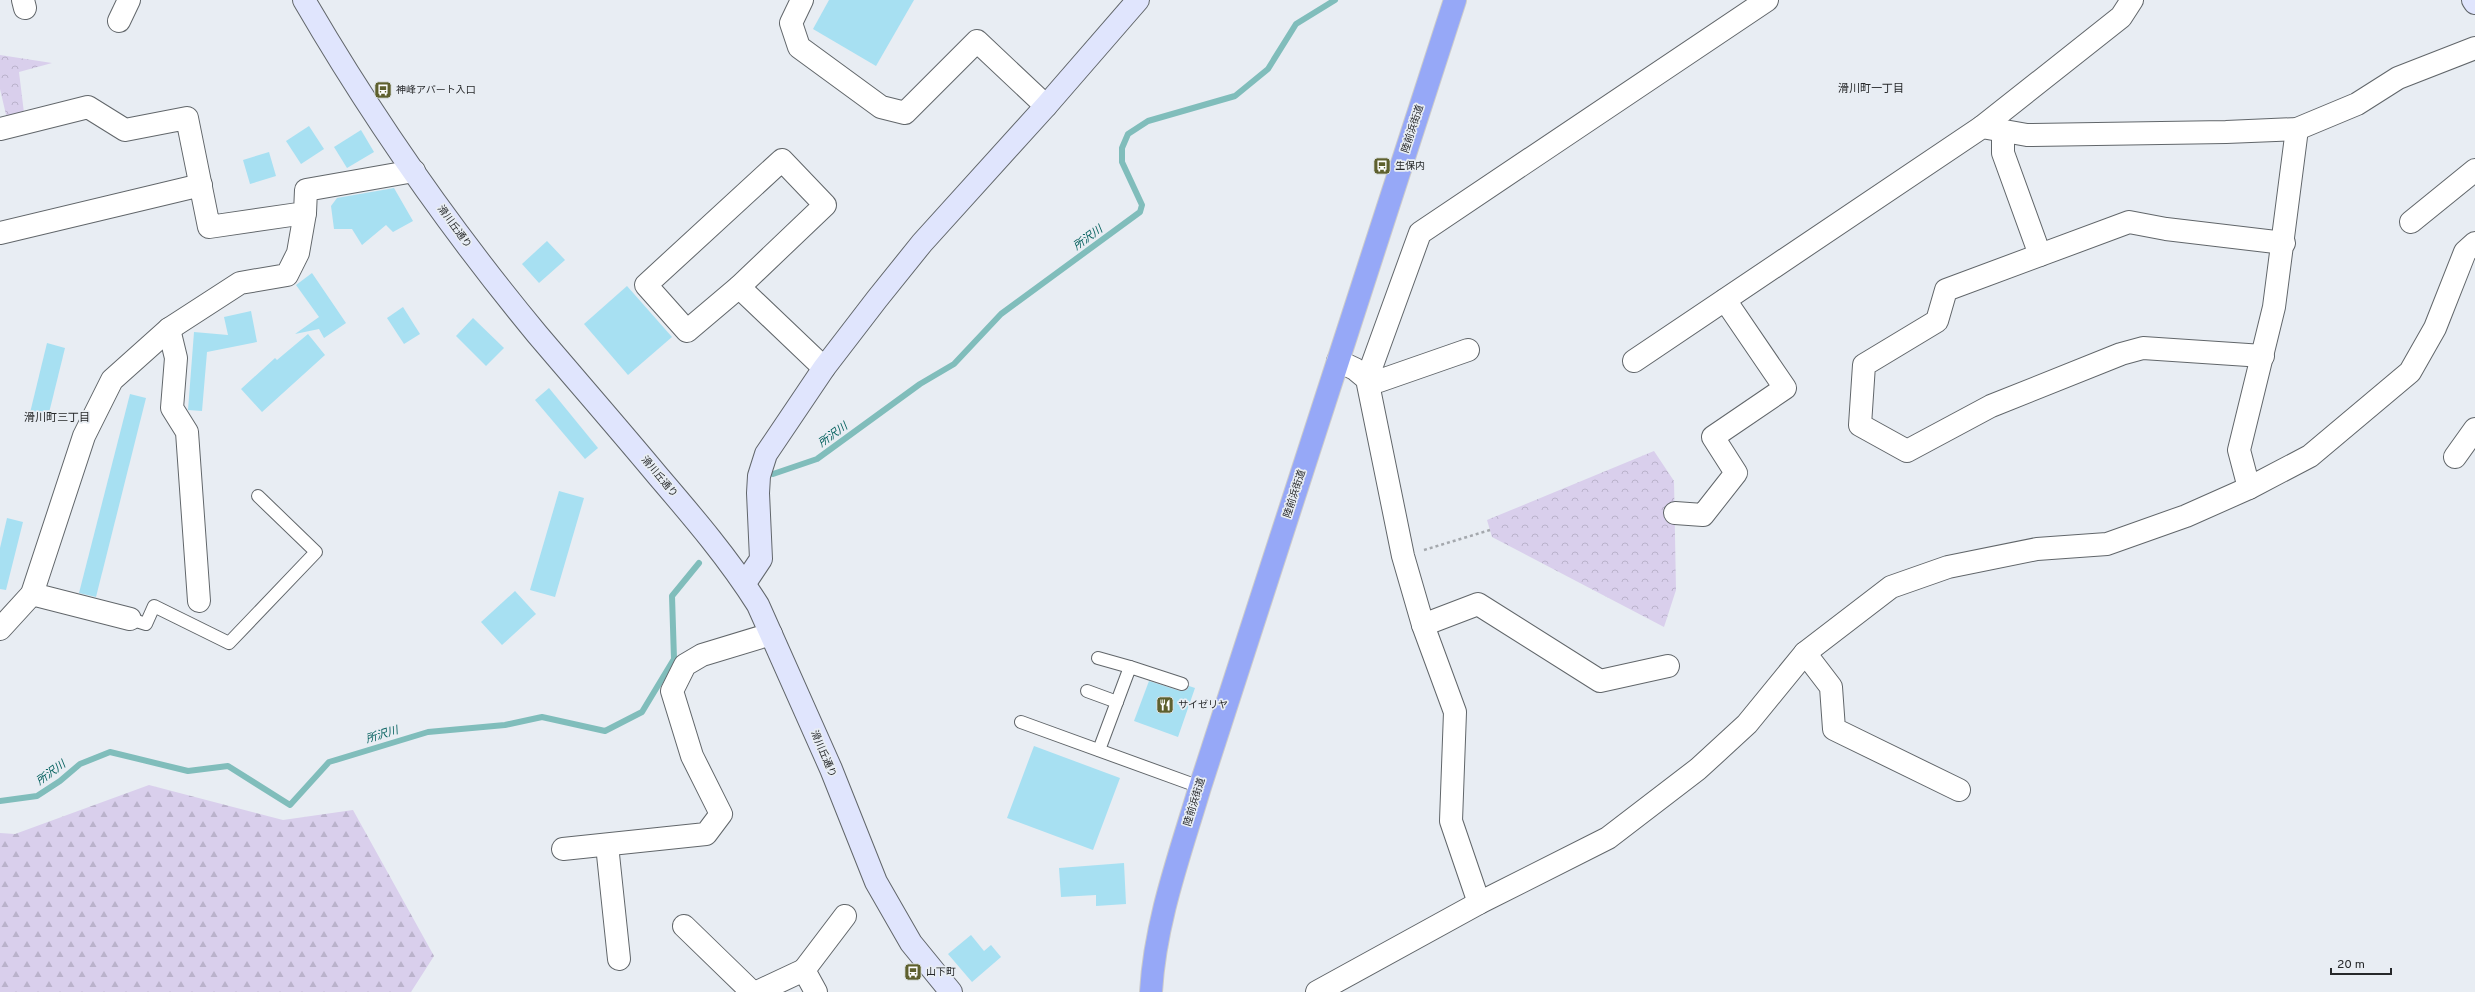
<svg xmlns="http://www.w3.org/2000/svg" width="2475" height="992" viewBox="0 0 2475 992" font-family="Overpass,'Noto Sans JP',sans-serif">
  <defs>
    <pattern id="forest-firs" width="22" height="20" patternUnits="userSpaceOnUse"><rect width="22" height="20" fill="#d9cfec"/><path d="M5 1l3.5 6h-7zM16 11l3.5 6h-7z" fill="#bab2cb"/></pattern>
    <pattern id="park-crowns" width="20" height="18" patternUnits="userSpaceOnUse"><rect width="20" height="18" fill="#d9cfec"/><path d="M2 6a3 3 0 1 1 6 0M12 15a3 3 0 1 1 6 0" fill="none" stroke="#bab2cb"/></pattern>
  </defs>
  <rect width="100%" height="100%" fill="#e8edf3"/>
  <path fill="url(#forest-firs)" d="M149,785L283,820L353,810L434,956L411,992H0V833L15,834Z"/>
  <g fill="url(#park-crowns)">
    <path d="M0,55L52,63L19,72L24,113L7,119L0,89Z"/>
    <path d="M1654,451L1674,481L1676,590L1664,627L1492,537L1487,520Z"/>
  </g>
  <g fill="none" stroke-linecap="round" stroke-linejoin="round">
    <g stroke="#80bdbb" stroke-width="6">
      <path d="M773,474L817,459L920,384L954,364L1001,314L1140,212L1142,205L1122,162V148L1128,134L1148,121L1235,96L1268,69L1296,24L1335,0"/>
      <path d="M0,801L37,796L60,781L80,764L110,752L188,771L228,766L290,805L329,762L428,732L505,725L542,717L605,731L642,712L674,659L672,596L699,563"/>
    </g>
  </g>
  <g fill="#a7e0f2">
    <path d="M829,0H914L876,66L813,29Z"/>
    <path d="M309,126L324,149L301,164L286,141Z"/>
    <path d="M361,130L374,152L347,168L334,147Z"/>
    <path d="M269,152L276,176L250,184L243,160Z"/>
    <path d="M394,188L413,221L393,232L386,225L362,245L352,229H334L331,206L337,198Z"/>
    <path d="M547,241L565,260L539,283L522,264Z"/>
    <path d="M312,273L346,323L324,338L319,329L295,334L319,317L296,285Z"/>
    <path d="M627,286L672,337L628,375L584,324Z"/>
    <path d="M403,307L420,334L404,344L387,318Z"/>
    <path d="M251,311L257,342L207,352L202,411L188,410L194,332L228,335L224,317Z"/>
    <path d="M473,318L504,348L486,366L456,336Z"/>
    <path d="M308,334L325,355L262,412L241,389L275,358L277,360Z"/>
    <path d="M47,343L65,348L47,421L29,417Z"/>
    <path d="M549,388L598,448L585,459L535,400Z"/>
    <path d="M130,394L146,398L96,597L79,593Z"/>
    <path d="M559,491L584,498L555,597L530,590Z"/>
    <path d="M7,518L23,522L6,590L0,589V548Z"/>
    <path d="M515,591L536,614L502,645L481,622Z"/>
    <path d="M1149,681L1180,691L1187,690L1189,686L1195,688L1178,737L1134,721Z"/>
    <path d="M1034,746L1120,778L1093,850L1007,818Z"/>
    <path d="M1124,863L1126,904L1096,906V895L1061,897L1059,868Z"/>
    <path d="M971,935L984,951L991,945L1001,957L972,982L948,954Z"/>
  </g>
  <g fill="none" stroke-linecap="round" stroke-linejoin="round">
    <defs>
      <g id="lane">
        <path d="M130,619L146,624L154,606L229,643L316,552L258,496"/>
        <path d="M1098,658L1130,667"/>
        <path d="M1087,691L1117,702"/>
        <path d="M1021,722L1200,787"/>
        <path d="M1099,750L1130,667L1182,684"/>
      </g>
      <g id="street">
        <path d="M23,0L25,8"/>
        <path d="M802,0L791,23L799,47L881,107L905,113L977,41L1046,106"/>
        <path d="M119,21L129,0"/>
        <path d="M1982,127L2121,17L2132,0"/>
        <path d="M0,129L88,107L125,130L187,118L209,227L305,213L306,190L414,171"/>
        <path d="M2003,131V153L2040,255"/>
        <path d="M782,160L825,205L739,287L687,331L646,285Z"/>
        <path d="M2411,222L2475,170"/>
        <path d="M0,233L201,185"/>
        <path d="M739,287L824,368"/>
        <path d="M169,329L176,358L172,408L187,432L199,601"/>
        <path d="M1468,350L1379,381L1367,379L1420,233L1767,0"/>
        <path d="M2263,356L2143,348L2121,354L1991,406L1907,451L1860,425L1864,365L1937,321L1946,290L2129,222L2166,229L2284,243"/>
        <path d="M1338,361L1355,369L1367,379L1403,556L1423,625L1455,712L1451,821L1479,903"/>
        <path d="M1634,361L1982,127L2027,135L2226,132L2297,129L2357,104L2398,78L2475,48"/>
        <path d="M2455,457L2475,429"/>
        <path d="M2249,488L2239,450L2274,307L2297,129"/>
        <path d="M1675,513L1703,515L1736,473L1713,437L1785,388L1725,300"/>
        <path d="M32,594L130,619"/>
        <path d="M1423,625L1478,604L1600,681L1668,666"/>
        <path d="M0,629L32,594L84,436L112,380L169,329L240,283L287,275L298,253L305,213"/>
        <path d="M1805,653L1831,687L1834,729L1959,790"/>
        <path d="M607,845L619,959"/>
        <path d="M563,849L706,834L721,814L692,756L672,691L685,665L702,655L771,634"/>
        <path d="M684,926L752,992"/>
        <path d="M757,992L804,970"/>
        <path d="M816,992L804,970L845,916"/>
        <path d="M1317,992L1479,903L1608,838L1698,769L1747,724L1805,653L1891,587L1948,567L2037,549L2107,544L2186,516L2249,488L2310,456L2410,372L2435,328L2465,252L2475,243"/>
      </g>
      <g id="secondary">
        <path d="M304,0C372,117 451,230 537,334C577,381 618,428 658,476C694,518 729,559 758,605L831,769L876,882L911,943L951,992"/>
        <path d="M2473,0L2475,3"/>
        <path d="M745,583L761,559L758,493L759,476L766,454L824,368L877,299L922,243L1046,106L1138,0"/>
      </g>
      <path id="highway" d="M1151,992C1155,922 1180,854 1200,787L1455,0"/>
    </defs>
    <use href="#lane" stroke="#61666a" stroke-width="14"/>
    <use href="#street" stroke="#61666a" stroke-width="24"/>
    <use href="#secondary" stroke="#61666a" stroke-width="24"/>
    <use href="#highway" stroke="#cbcbcc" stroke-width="24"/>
    <path stroke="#a4a8ad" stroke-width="2.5" stroke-dasharray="3 3" stroke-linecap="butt" d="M1424,550L1490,530"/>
    <use href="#lane" stroke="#fff" stroke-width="12"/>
    <use href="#street" stroke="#fff" stroke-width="22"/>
    <use href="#secondary" stroke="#e0e5fd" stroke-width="22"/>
    <use href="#highway" stroke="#96a8f7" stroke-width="22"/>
  </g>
  <defs>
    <symbol id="bus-square" viewBox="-11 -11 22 22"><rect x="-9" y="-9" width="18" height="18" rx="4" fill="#5e602e" stroke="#e8edf3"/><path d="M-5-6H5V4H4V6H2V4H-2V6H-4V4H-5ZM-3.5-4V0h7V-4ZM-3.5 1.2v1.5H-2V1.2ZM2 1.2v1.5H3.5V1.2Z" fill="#fff"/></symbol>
    <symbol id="restaurant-square" viewBox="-11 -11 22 22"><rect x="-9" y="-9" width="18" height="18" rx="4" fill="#5e602e" stroke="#e8edf3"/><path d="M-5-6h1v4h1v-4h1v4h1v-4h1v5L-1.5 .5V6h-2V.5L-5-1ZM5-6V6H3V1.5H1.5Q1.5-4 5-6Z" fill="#fff"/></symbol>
  </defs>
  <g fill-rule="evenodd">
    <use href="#bus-square" x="373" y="80" width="20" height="20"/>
    <use href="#bus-square" x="1372" y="156" width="20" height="20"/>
    <use href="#restaurant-square" x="1155" y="695" width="20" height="20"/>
    <use href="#bus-square" x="903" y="962" width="20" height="20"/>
  </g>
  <g text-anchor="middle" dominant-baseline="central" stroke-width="3.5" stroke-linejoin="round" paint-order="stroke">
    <g font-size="10" fill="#26282a" stroke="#e8edf3" text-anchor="start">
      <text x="396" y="90">神峰アパート入口</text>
      <text x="1395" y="166">生保内</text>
      <text x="1178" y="705">サイゼリヤ</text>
      <text x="926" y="972">山下町</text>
    </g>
    <g font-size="10" fill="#26282a" stroke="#e8edf3">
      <text transform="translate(1413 129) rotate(-72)">陸前浜街道</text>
      <text transform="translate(454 227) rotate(54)">滑川丘通り</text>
      <text transform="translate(659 477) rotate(50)">滑川丘通り</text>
      <text transform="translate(1295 494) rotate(-72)">陸前浜街道</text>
      <text transform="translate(823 754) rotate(67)">滑川丘通り</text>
      <text transform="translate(1195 802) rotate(-73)">陸前浜街道</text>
    </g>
    <g font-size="11" fill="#26282a" stroke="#e8edf3">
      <text x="1871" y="89">滑川町一丁目</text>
      <text x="57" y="418">滑川町三丁目</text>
    </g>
    <g font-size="11" font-style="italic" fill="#04605e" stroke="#e8edf3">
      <text transform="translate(1088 238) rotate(-36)">所沢川</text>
      <text transform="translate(833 435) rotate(-36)">所沢川</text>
      <text transform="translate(382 735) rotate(-17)">所沢川</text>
      <text transform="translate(51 773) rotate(-36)">所沢川</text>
    </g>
  </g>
  <path d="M2331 968v6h60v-6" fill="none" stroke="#26282a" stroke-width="2"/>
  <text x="2337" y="968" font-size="12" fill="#26282a" stroke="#e8edf3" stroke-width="3" paint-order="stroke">20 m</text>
</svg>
